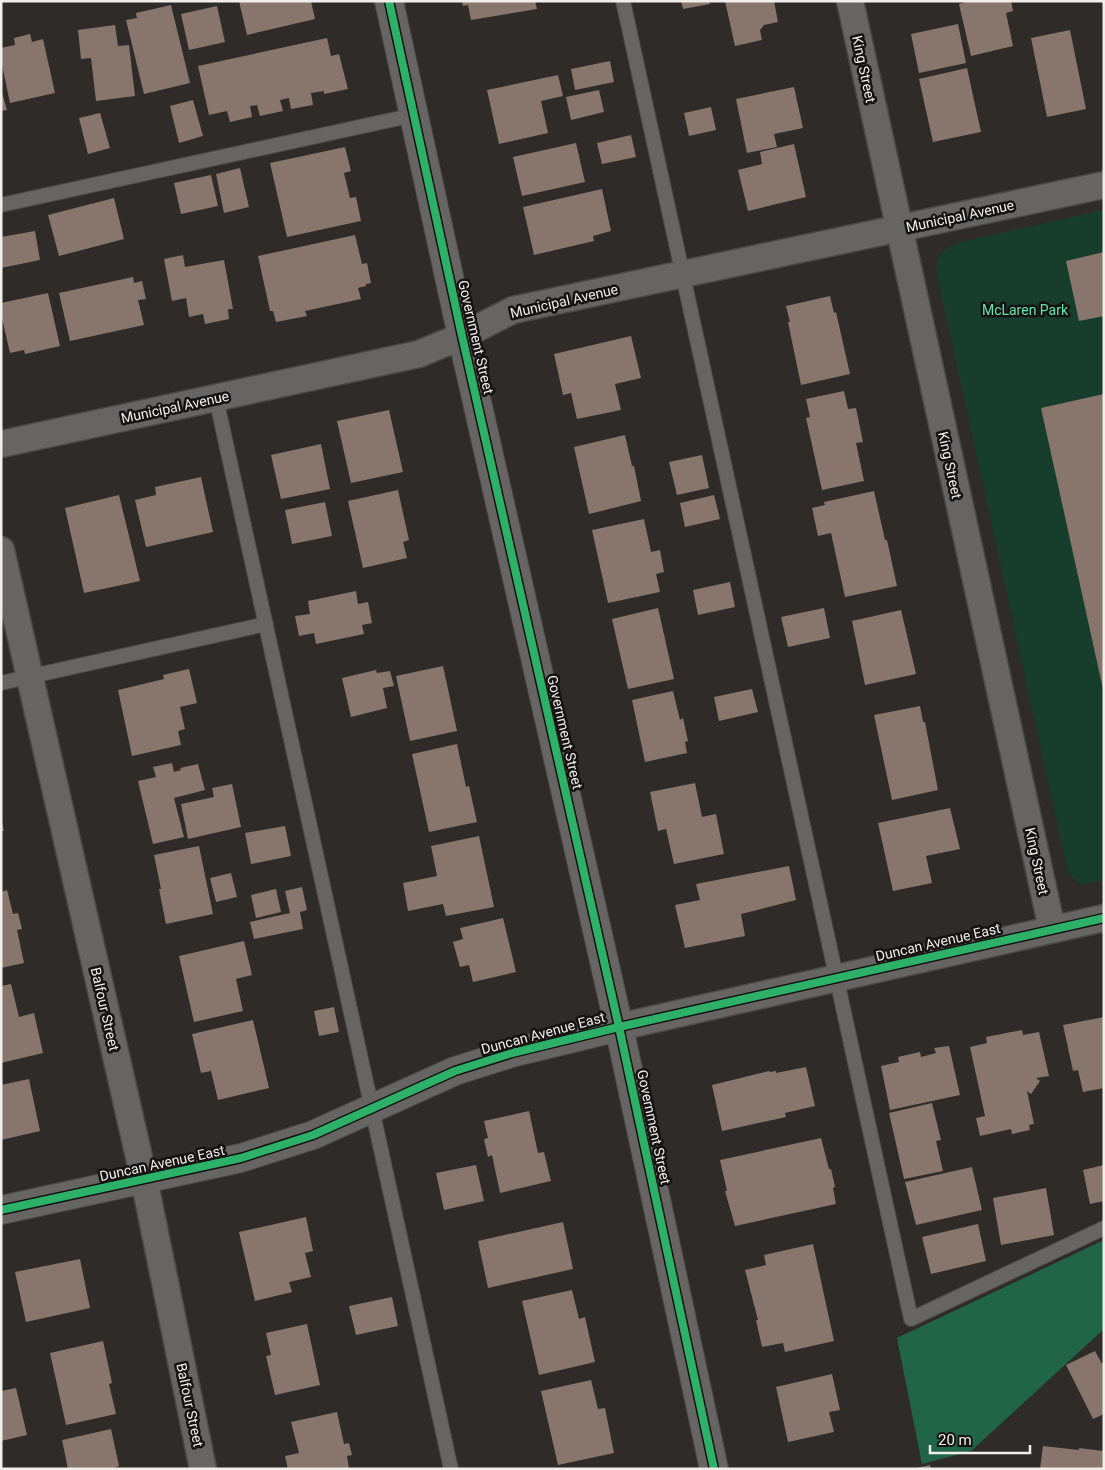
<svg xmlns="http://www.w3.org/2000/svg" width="1105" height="1470" viewBox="0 0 1105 1470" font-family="Roboto,sans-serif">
  <rect width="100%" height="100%" fill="#2e2b29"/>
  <path fill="#173e2c" d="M1104,210V880L1081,885L1070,875L1067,868L936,270C939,253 943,249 960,242Z"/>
  <path fill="#216549" d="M1104,1240V1329L971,1451L922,1464L897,1338Z"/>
  <g fill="#88766d">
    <path d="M239,1H311L315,19L247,35Z"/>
    <path d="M462,1H535L537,9L471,20L468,5L463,6Z"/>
    <path d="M681,1H709L710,4L683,9Z"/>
    <path d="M725,1H774L778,22L764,25L760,30L762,40L735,46Z"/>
    <path d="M970,1H1011L1013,11L1006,13L1013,46L971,56L959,4Z"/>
    <path d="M171,5L190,83L144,94L126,20L137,18L136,13Z"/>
    <path d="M217,6L225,42L189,50L181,14Z"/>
    <path d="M958,24L966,63L919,73L911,34Z"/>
    <path d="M115,25L118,46L129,45L135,96L96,101L91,58L81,59L78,30Z"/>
    <path d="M1070,30L1086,109L1047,117L1031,38Z"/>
    <path d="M30,34L32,42L43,39L55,93L10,103L1,60V48L15,45L14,38Z"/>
    <path d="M327,38L331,56L339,54L348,89L324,94V91L311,93L313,105L291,109L289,98L280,100L283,111L260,116L257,105L250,106L252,117L230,122L227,111L209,115L198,66Z"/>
    <path d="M610,61L614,82L575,90L571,69Z"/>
    <path d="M967,68L981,132L933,142L919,79Z"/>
    <path d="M558,75L563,96L541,101L548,133L499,144L487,90Z"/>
    <path d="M794,87L803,128L774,134L777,147L747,153L736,99Z"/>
    <path d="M1,89L7,110L1,111Z"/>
    <path d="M599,90L604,112L571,120L566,97Z"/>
    <path d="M193,100L203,136L179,143L170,106Z"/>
    <path d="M711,107L716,130L689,136L684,113Z"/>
    <path d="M100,113L110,148L88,154L79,118Z"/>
    <path d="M631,135L636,157L602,164L597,143Z"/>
    <path d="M576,143L585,182L522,196L513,157Z"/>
    <path d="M794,144L806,197L748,211L738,170L762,164L760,152Z"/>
    <path d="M345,147L351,171L344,173L350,198L356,197L361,221L287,237L270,163Z"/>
    <path d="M240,168L249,207L224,213L216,174Z"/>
    <path d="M211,175L218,206L181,214L174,183Z"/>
    <path d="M602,189L611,231L593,236L594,241L534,255L523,207Z"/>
    <path d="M114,198L124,239L59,256L48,215Z"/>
    <path d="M35,231L40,260L1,268V237Z"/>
    <path d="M355,235L362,264L367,263L371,283L366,284V286L358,288L361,299L305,311L307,316L276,322L273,311H270L258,256Z"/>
    <path d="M1104,252V316L1079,321L1066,261Z"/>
    <path d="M183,255L185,267L224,260L233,309H228L229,319L205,324L203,314L189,317L186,298L172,301L164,259Z"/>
    <path d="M133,277L134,283L142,281L146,299L138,300L144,325L70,341L59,293Z"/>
    <path d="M48,293L60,346L25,354L24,350L10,353L1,314V303Z"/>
    <path d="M830,296L834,313L836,312L850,374L801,385L788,322H790L786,306Z"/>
    <path d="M631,336L641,378L615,384L621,410L577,419L571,393L563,395L554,354Z"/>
    <path d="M844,391L848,409L856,408L863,442L856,443L864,481L822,490L806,418L810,417L806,399Z"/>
    <path d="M1104,394V689H1103L1041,408Z"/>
    <path d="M389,410L403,472L351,483L337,421Z"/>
    <path d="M625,435L632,466H634L641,501L589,514L574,447Z"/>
    <path d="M321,444L330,489L281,499L271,455Z"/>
    <path d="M702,455L709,488L677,495L669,462Z"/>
    <path d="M201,477L213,532L146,547L135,500L156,495L155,487Z"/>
    <path d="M398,490L409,540L403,542L407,558L363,568L348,501Z"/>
    <path d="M874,491L885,540H887L897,586L845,597L831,533L818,536L812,508L825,505L824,502Z"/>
    <path d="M119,495L140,581L84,593L65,508Z"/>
    <path d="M714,495L720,519L685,527L680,503Z"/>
    <path d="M325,502L332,536L292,544L285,510Z"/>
    <path d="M644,519L651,552L660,550L664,572L656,574L660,592L608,603L592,530Z"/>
    <path d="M730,582L735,607L698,615L693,590Z"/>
    <path d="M356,591L358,604L368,602L372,623L362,625L364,634L316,644L314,633L299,636L295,616L310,614L308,601Z"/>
    <path d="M658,608L674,679L628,689L612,619Z"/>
    <path d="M824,608L830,638L788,647L781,617Z"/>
    <path d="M901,610L916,674L865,685L852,621Z"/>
    <path d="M443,666L457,731L410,741L396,676Z"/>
    <path d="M189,669L197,703L180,707L185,729L178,731L181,745L132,756L118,690L164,679L163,675Z"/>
    <path d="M376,670L377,673L390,671L394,686L383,688L387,708L351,717L342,678Z"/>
    <path d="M752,689L758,712L719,721L714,697Z"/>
    <path d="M673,691L680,720L683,718L688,741L685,742L687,753L645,762L632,700Z"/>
    <path d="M920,706L923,722H925L938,790L892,800L874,715Z"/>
    <path d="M457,744L466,787L469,786L477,822L429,832L412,754Z"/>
    <path d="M172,763L174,772L181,770L180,768L198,764L205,790L174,798L184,837L153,844L138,781L156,777L153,767Z"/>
    <path d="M695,783L702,817L716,814L724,854L674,864L666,829L658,831L650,792Z"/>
    <path d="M232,784L241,827L188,839L181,804L214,797L212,788Z"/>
    <path d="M950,808L960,849L926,856L932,883L893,891L878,823Z"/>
    <path d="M1,819L4,831H1Z"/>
    <path d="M285,826L291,856L251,864L245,833Z"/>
    <path d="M479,836L494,907L446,916L443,904L408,911L403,883L437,876L431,846Z"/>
    <path d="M199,846L213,914L166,924L159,889H161L154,855Z"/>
    <path d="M789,866L796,900L741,914L745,936L685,948L675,905L700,900L696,884Z"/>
    <path d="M231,873L237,897L216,902L210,878Z"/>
    <path d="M302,887L307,910L300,912L303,929L254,939L250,922L290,913L285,891Z"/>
    <path d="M276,889L281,912L256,918L251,895Z"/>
    <path d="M7,890L13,914L18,913L22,929L17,930L24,963L1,968V892Z"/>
    <path d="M503,918L516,972L473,982L469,965L460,967L453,942L463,939L460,928Z"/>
    <path d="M244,941L252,975L236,979L243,1011L194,1022L179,956Z"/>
    <path d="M11,984L19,1017L34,1013L43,1053L1,1063V986Z"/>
    <path d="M334,1007L339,1032L319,1036L314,1011Z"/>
    <path d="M1104,1017V1088L1083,1092L1078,1070L1073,1071L1063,1025Z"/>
    <path d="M253,1020L269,1088L218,1100L211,1071L201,1073L192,1034Z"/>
    <path d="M1022,1030L1023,1035L1039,1032L1049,1076L1036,1078L1040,1081L1031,1094L1027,1091L1034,1124L1029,1125L1030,1130L1012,1134L1011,1129L980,1136L976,1118L985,1116L970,1047L987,1043L986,1037Z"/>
    <path d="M949,1046L960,1095L890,1110L881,1066L899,1062L898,1057L920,1052L921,1057L936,1053L934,1048Z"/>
    <path d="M806,1067L815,1106L785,1113L786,1117L722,1131L712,1085L769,1071L770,1072L776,1071V1073Z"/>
    <path d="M29,1079L40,1131L1,1140V1085Z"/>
    <path d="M932,1103L941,1140L936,1141L943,1171L904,1179L889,1113Z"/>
    <path d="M529,1111L538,1153L544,1152L551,1181L500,1193L492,1155L488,1157L484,1139L488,1138L484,1121Z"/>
    <path d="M821,1138L829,1169H831L835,1187L833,1188L836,1204L735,1226L725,1191H727L720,1160Z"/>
    <path d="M476,1165L484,1201L444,1210L436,1173Z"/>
    <path d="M1104,1165V1201L1090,1204L1083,1170Z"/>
    <path d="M972,1167L982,1210L916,1225L905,1182Z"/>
    <path d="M1046,1188L1054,1235L1001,1245L993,1198Z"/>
    <path d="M306,1217L313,1251L305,1253L311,1277L289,1282L292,1292L255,1301L239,1232Z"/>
    <path d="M563,1222L573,1269L488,1288L478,1241Z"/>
    <path d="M978,1224L986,1261L931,1274L922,1237Z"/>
    <path d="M813,1244L834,1341L785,1352L783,1343L762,1347L756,1320H758L745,1270L766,1265L764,1255Z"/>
    <path d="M80,1259L90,1308L26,1322L15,1272Z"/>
    <path d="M572,1290L579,1319L585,1317L595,1362L539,1375L522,1301Z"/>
    <path d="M392,1297L398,1326L356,1335L349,1306Z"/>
    <path d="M307,1324L320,1385L275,1395L266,1356L271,1355L266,1333Z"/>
    <path d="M103,1341L112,1383L109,1384L116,1414L66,1425L50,1353Z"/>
    <path d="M1095,1351L1102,1364L1104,1362V1414L1093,1419L1066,1365Z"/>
    <path d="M832,1374L840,1410L829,1412L834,1432L788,1442L776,1387Z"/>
    <path d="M591,1380L598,1409L605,1408L614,1453L558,1465L541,1391Z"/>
    <path d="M16,1388L27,1435L1,1441V1391Z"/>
    <path d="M337,1412L344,1444L349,1443L352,1455L347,1456L349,1469H288L285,1456L299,1453L291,1422Z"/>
    <path d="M111,1429L119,1466L111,1469H68L62,1440Z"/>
    <path d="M1043,1446L1079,1450V1448L1104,1451V1469H1040Z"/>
    <path d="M930,1465L931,1469H916V1468Z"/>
  </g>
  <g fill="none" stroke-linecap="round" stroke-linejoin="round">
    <defs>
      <g id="service">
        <path d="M623,1L911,1319L1104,1228"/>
        <path d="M1,205L414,115"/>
        <path d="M216,398L451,1469"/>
        <path d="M1,683L266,624"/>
      </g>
      <g id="minor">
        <path d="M850,1L1052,929"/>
        <path d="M1,444L419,354L462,336L513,310L1104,185"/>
        <path d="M1,550L144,1179L203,1469"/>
        <path d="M619,1027L1104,918"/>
      </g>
      <g id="tertiary">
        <path d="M389,1L462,336L619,1027L714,1469"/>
        <path d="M1,1210L241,1158L313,1135L455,1071L512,1053L619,1027"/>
      </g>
    </defs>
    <use href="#service" stroke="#4a4846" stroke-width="16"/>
    <use href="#minor" stroke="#4a4846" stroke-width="29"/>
    <use href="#tertiary" stroke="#4a4846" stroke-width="30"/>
    <use href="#service" stroke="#676564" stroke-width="14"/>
    <use href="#minor" stroke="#676564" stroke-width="26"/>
    <use href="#tertiary" stroke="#676564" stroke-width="28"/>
    <defs>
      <g id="cycleway">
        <path d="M389,1L462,336L619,1027L714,1469"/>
        <path d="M1,1210L241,1158L313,1135L455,1071L512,1053L619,1027L1104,918"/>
      </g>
    </defs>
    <use href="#cycleway" stroke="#151312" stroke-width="11"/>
    <use href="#cycleway" stroke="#2db169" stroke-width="8"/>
  </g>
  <g text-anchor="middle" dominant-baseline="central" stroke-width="5" stroke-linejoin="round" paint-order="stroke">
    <g font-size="14" fill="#f1eeec" stroke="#151312">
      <text transform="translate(864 69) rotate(78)">King Street</text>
      <text transform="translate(960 216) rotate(-12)">Municipal Avenue</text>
      <text transform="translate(564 301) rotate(-13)">Municipal Avenue</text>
      <text transform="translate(476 337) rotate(77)">Government Street</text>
      <text transform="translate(175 407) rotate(-12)">Municipal Avenue</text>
      <text transform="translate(950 465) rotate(78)">King Street</text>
      <text transform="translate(565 732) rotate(77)">Government Street</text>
      <text transform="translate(1037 861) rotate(78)">King Street</text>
      <text transform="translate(938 942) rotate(-13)">Duncan Avenue East</text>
      <text transform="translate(105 1009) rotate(77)">Balfour Street</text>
      <text transform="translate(543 1033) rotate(-15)">Duncan Avenue East</text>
      <text transform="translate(654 1127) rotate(78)">Government Street</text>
      <text transform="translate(162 1163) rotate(-12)">Duncan Avenue East</text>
      <text transform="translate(190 1405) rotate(78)">Balfour Street</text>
    </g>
    <g font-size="14" fill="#61e7ad" stroke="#151312">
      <text x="1025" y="310">McLaren Park</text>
    </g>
  </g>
  <rect width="1105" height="1470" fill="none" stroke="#f1eeec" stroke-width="5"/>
  <path d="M930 1445v8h100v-8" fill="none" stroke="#f1eeec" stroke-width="2.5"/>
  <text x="938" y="1445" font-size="15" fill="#f1eeec" stroke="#151312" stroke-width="4" paint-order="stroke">20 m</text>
</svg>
